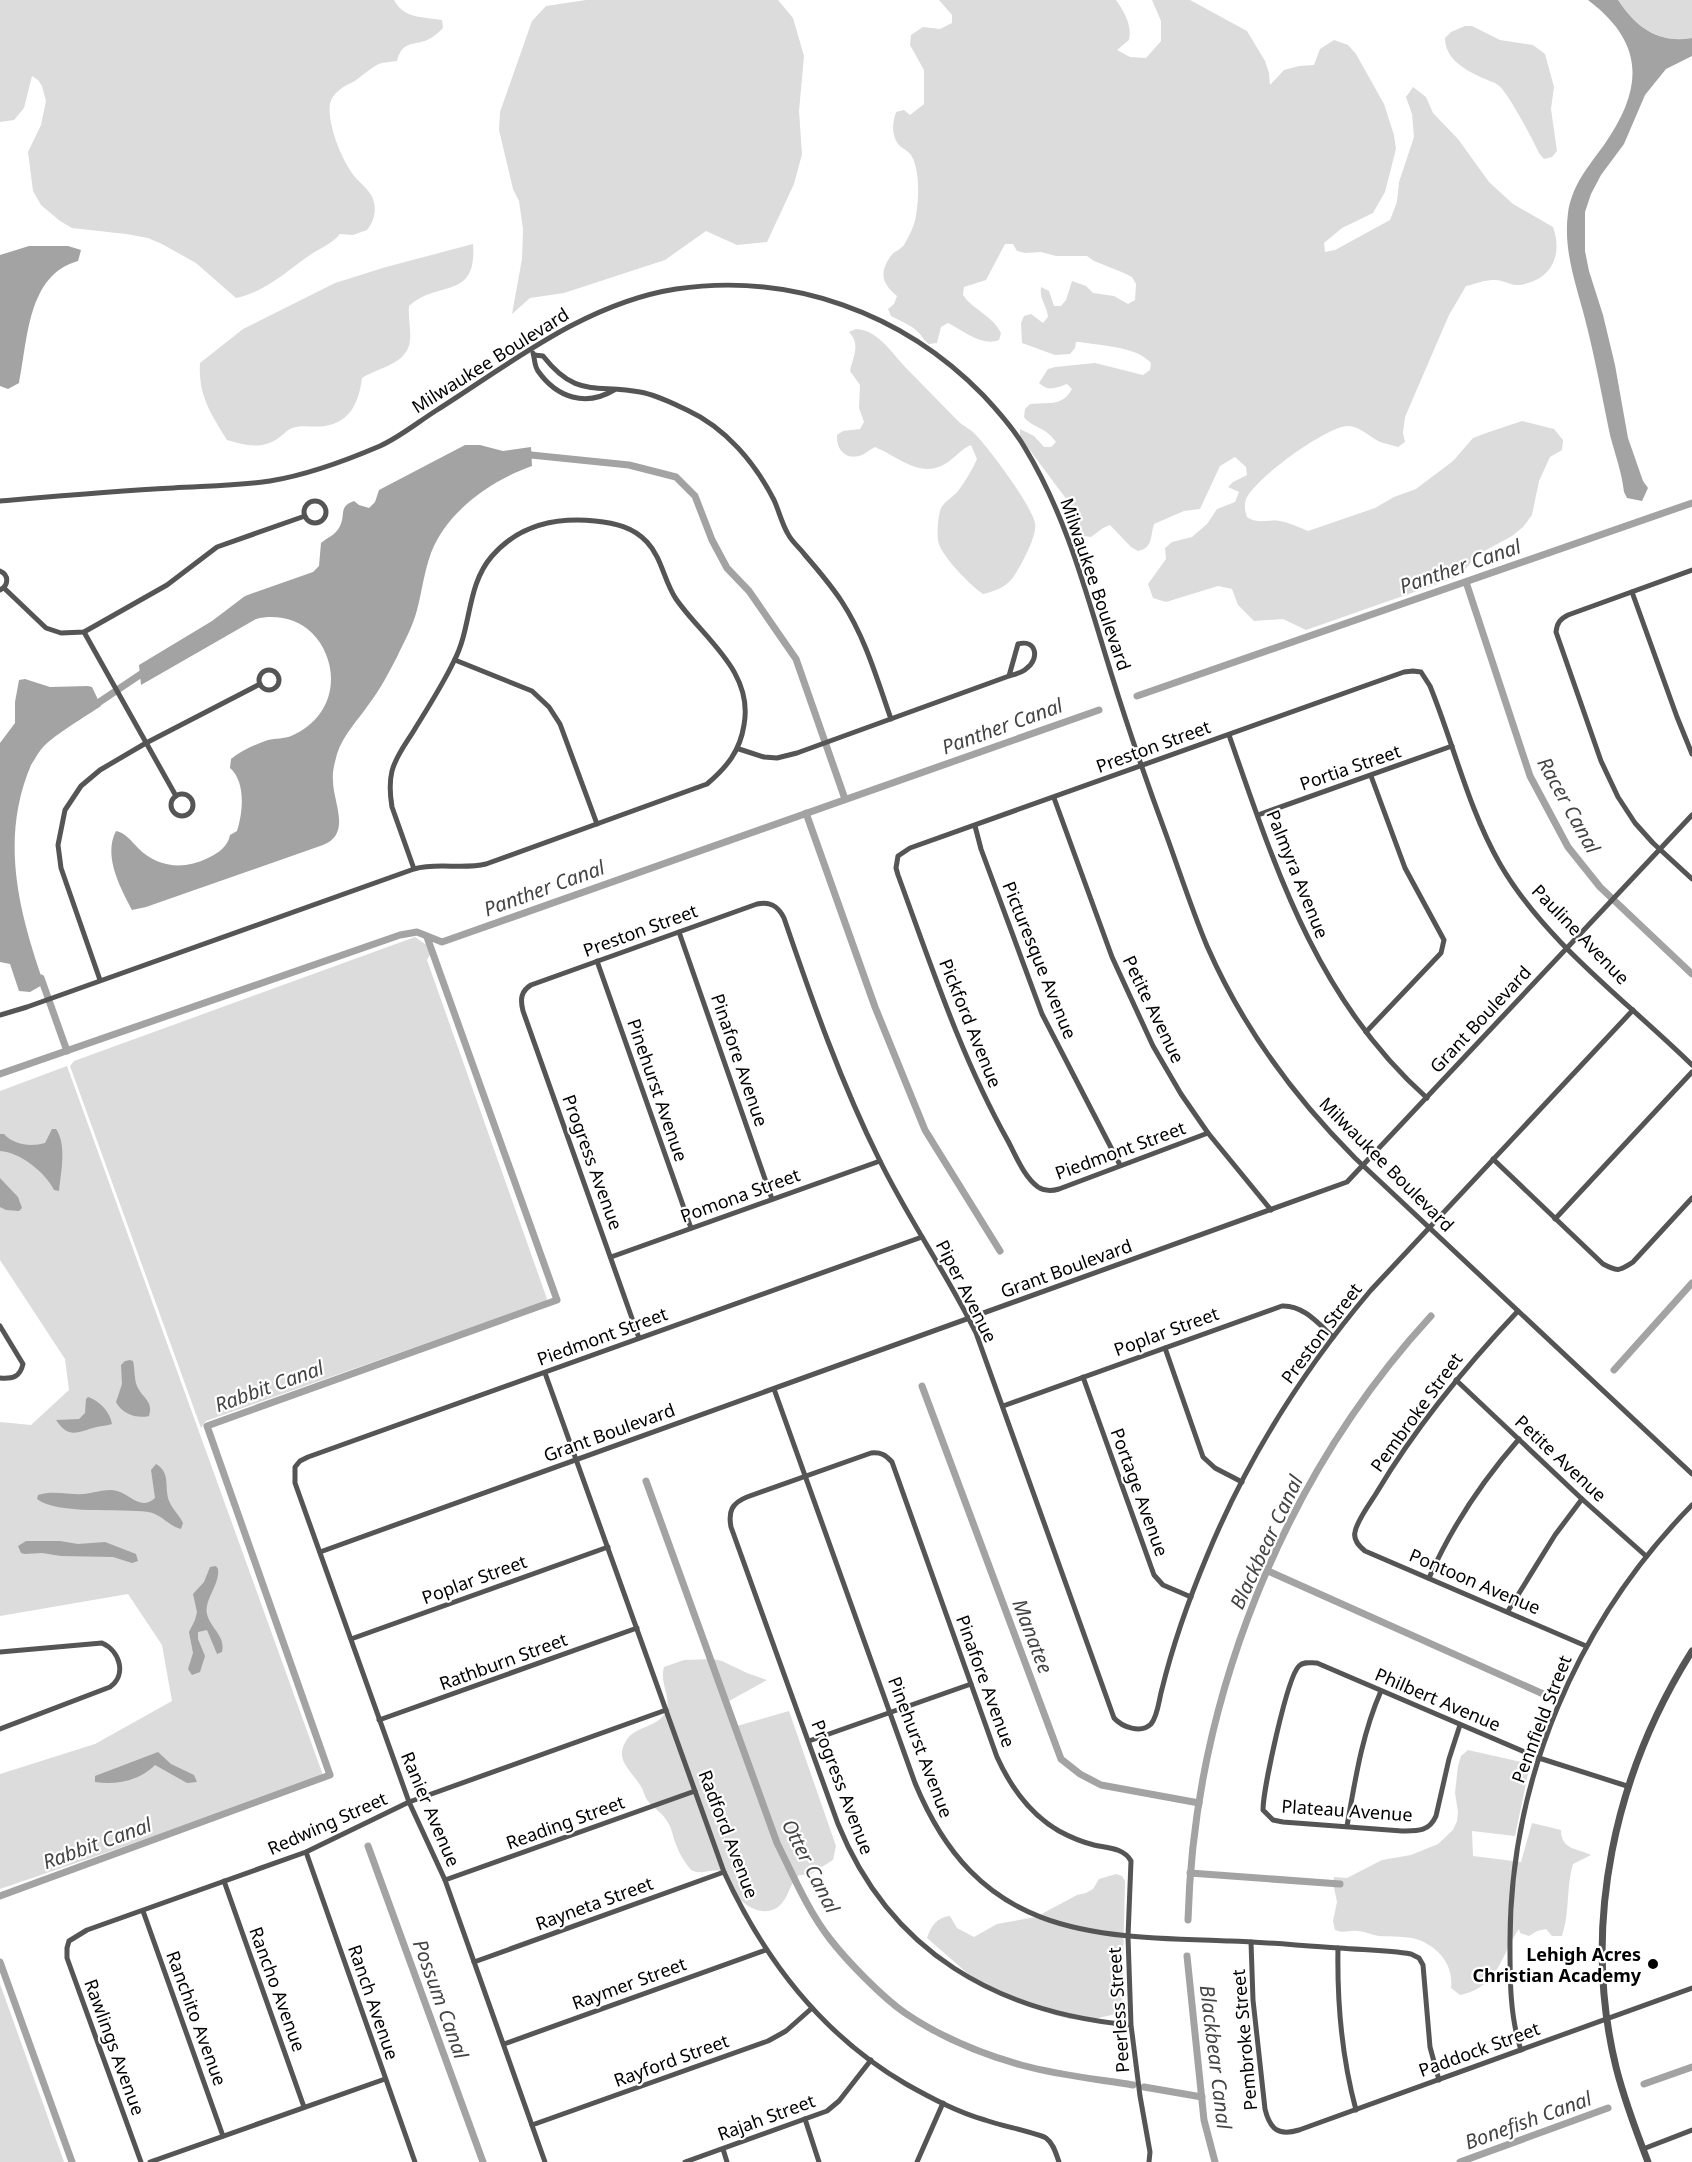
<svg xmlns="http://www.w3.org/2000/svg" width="1692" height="2162" viewBox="0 0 1692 2162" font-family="'Noto Sans',sans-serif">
  <rect width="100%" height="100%" fill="#fff"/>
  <g fill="#dcdcdc">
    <path d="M0,0H394C404,19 424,17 442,20L443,28C440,31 436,35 431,38C416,47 403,38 397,61C392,62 384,62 379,64C370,68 360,78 353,82C344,86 332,93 330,104C327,122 340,155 350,170C356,181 369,188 373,199C377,211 374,221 367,230L353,235L340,234C332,244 320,248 310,255C287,271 265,292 236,298L196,263L162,244L148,238L126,234L72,228L60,221L41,205L33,191L28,152L41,125L46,101L42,86L38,80L32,76L24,108L14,120L0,122Z"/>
    <path d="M586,0H778L793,18L804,56L799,111L802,154L794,184L767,242L737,245L706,231L665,260L564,293L530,298L512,314L522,259L523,229L519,201L513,189L499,130L500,112L532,21L546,6Z"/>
    <path d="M939,0H1116C1125,13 1132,25 1129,40L1117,50L1130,57L1146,58L1161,41V21L1152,0H1190L1247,31L1265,61L1269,73L1270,85L1284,70L1299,66L1314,65L1320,49L1334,40L1348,45L1356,54L1384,104L1394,135L1396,149L1385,192L1373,213L1342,228L1324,243L1325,252L1335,250L1390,220L1397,202L1399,182L1414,137L1412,114L1406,97L1413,87L1426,97L1433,113L1458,139L1489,182L1513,204L1553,227C1563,255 1552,280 1520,285C1511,286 1502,279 1493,280C1484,280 1475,284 1466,286L1449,315L1405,417L1403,433L1405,442L1398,447C1392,445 1386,444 1380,442C1370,437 1358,425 1347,426C1326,427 1254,479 1246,499C1244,506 1245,511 1247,517C1260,525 1266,519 1280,521C1290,523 1298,527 1308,531L1375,508L1394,497L1416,489L1453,461L1473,438L1489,432L1522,421L1554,429L1563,440L1562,450L1550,457L1539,481L1532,515L1523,527L1512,536L1477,555L1460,576L1306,630L1283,619L1254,621L1238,605L1232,589L1218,586L1166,602L1153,598L1148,584L1166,559L1165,548L1172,542L1192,537L1207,524L1217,509L1235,502L1239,492L1228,487L1233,482L1247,475L1246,467L1235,457L1220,466L1200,509L1184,511L1154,524C1150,537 1153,548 1138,551L1131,547L1110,525L1103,528L1091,537L1083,536L1067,500L1020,437V429L1034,436L1044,447H1051L1056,442C1045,426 1032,428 1024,417L1025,409L1030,404C1048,402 1062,407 1072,389L1067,384C1055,388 1049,392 1039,383L1048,369L1055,367L1095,363L1143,375L1150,370L1151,363C1136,346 1102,346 1080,342H1076L1075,348L1070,354L1055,355L1022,343L1021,323L1024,316L1031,314L1043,323L1048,317C1047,306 1039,299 1041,287L1049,291L1054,306H1061L1066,300L1072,281L1086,286L1093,293L1114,296L1128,304L1135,300L1136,284L1132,277L1124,273L1094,261L1087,256H1056L1041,252L1025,253L1017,251L1013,244H1005L986,280L964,287L963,295C973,310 992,315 1001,333L999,340C981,347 963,330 948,323L941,327L937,343L929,344C924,341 923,337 919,333C912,325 900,321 891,316L888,309L894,304L897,296C882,284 879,273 890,257C893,252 900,250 904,245C909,236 915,225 916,215C919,199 920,169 911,155C909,152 904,149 901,147C891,138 892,124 896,112L904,110L910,115L924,104V70L910,45L911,35L923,27L940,29L952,23V15Z"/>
    <path d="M1618,0H1692V38C1659,44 1636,27 1618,0Z"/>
    <path d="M1465,26H1472L1500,40L1533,45L1545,54L1554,87L1551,109L1557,151L1552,157L1544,159L1539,153C1533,140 1508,92 1498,85C1494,82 1489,81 1485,79C1467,71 1445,60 1445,38L1451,32Z"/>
    <path d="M473,244C477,301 439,279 409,306C408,317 411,328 410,339C409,364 379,367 362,378C359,401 351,422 325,426C315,428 302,424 292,428C287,430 282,436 277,439C260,450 244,445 227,440C211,414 198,395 200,363L243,329L335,283L386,267Z"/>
    <path d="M856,329C879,330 893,355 908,370C925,387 942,405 959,422C965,427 972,430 977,436C991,451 1031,505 1035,523C1038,535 1019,570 1011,580C1004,588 992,592 983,594C971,586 939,554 938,540C937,533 938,515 941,508C945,501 953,497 958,491C965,482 972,470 977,459L971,445C961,449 955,458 945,464C920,479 897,456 875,447C871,449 866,453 862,455C846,461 836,450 837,435L843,431L860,429L864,422L859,408L860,385L850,371C853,356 861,345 849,332Z"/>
    <path d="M415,937L428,946L430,954L427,960L547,1299L546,1301L206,1421L201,1428L70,1066L74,1061Z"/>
    <path d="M67,1066L324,1778L0,1889V1774L95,1744L172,1701L162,1645L128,1594L0,1616V1422L31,1425L69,1390L65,1359L0,1260V1091Z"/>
    <path d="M713,1659L722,1661L747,1673L767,1680L729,1701L737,1726L789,1711L836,1846L833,1860L809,1875H799C789,1884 790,1894 782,1903C771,1917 751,1911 741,1900C733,1892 734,1878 723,1872C713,1867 702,1876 691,1870C686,1864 680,1855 677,1847C673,1838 672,1828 667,1821C662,1812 654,1809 648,1801C644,1797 644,1790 640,1785C631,1770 614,1760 626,1741C635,1725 659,1728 666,1711C672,1698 659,1683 664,1667L684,1660Z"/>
    <path d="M1468,1750L1530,1764L1515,1836L1472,1831L1473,1856L1521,1862L1532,1823L1561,1830C1561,1850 1577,1848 1591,1855L1573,1864C1566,1887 1570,1912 1562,1936H1552L1546,1929L1537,1931L1529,1936L1520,1933L1519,1929C1500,1956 1499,1987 1460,1995L1451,1988C1454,1965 1438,1946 1416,1939C1405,1936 1392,1937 1379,1936C1372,1935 1364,1931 1357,1931C1347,1930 1346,1934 1335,1930L1333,1921L1337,1902L1333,1883L1334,1877L1347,1878L1382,1860L1411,1855L1438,1844L1453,1830L1457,1821L1458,1812L1455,1793L1458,1766L1461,1756Z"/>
    <path d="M1116,1874L1122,1876L1125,1881L1122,2005L1116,2014L1090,2020L1070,2019L1054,2015L974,1979L927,1938C931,1926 937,1917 950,1916L957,1928L974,1937L997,1924L1036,1917L1077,1895L1086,1893L1093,1889L1099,1879Z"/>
    <path d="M0,1984L64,2162H0Z"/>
  </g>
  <g fill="#a3a3a3">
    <path d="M1588,0H1618C1636,27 1658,44 1692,38V56L1666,69L1645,95L1624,144L1601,175L1591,194L1585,212V251L1589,271L1603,315L1615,365L1628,438L1643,481L1648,488L1642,501L1627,498L1624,492C1622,473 1615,454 1610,435C1602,396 1595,358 1585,319C1576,284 1563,250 1568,213C1572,185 1588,167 1604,145C1643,89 1646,44 1588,0Z"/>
    <path d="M29,246H68L81,250L78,261C27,275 28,340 19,383L8,389L0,386V255Z"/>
    <path d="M465,445H480L503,451L531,447L532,466C492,480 447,511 431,553C424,572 422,591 417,610C413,626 404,642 397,657C389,672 380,690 369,704C358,720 343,735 337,754C335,762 332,771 333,781C333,802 352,834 323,845L146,907L132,910C120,887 103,856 116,831C126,833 131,841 138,848C158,868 184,870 208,858C219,853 228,846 230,835L237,831C243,812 246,782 230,768L231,759C241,751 256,744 268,740C276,738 284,739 291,736C315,726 331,705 331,679C331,662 324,645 312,633C298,619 276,614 256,619L141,685L139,665L212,621L245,596L313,572L319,566L321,543C328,537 336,535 340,526C346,514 338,507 354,501L359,505L369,508L375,502L379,490Z"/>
    <path d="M25,679L50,687L88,686L92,687L101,706C86,716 56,734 44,746C39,751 35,759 31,765C0,838 18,910 44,984L30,992L19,991L10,964L0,962V743L15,723V702L19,680Z"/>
    <path d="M52,1129H56C67,1145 61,1172 59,1191L54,1190C46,1173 20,1152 0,1151V1134H4C14,1145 31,1147 45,1143Z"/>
    <path d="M0,1178L18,1197L22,1208L19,1211L6,1210L0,1207Z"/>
    <path d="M130,1360L133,1361C135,1369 134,1379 137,1386C142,1398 154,1401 149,1416C137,1419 122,1414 116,1402L122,1384L121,1365L125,1361Z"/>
    <path d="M88,1397C100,1401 110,1412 112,1424C106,1426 99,1426 93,1428C76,1433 68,1438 56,1420L79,1419L85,1413L86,1399Z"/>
    <path d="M156,1464C172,1473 163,1489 170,1503C173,1510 180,1516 183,1523L181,1529C168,1526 162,1514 148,1512C121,1508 57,1515 37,1499L38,1495C53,1490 69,1495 84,1494C95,1493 107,1488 117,1491C131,1495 141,1511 155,1498L151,1470Z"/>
    <path d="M26,1541H60L78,1544L105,1542L136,1554L138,1561L132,1563L113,1557L61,1556L42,1553L25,1554L21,1553L18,1546Z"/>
    <path d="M216,1566L218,1569C220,1585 204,1599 207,1614C210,1628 226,1636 222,1652L217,1654L207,1630L198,1632V1639L205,1656L200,1672L192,1675L188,1669L193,1653L189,1632L195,1620L197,1612L193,1594L204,1582L210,1567Z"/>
    <path d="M158,1752L171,1764L194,1775L197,1782L187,1783L155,1765C139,1781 117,1785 95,1782V1776Z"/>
  </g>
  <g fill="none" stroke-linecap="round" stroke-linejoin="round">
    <g stroke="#a3a3a3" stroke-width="7">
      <path d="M523,459L531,455L629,465L676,477L695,496L712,540L727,568L749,591L796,659L845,799"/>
      <path d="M1466,582L1530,776L1568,847L1600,887L1692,974"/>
      <path d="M1137,696L1692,503"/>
      <path d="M92,707L147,670"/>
      <path d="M806,813L875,1007L925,1130L1000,1251"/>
      <path d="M41,978L67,1051"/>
      <path d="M0,1074L400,935L417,932L442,942L1099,710"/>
      <path d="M1614,1370L1692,1283"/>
      <path d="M922,1386L1061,1759L1080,1774L1101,1785L1199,1803"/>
      <path d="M646,1481L777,1843C793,1875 808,1911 830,1939C847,1961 882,1997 905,2013C939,2036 982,2054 1021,2065C1057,2075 1096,2079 1133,2085"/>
      <path d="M1268,1571L1550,1697"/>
      <path d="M368,1846L483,2162"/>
      <path d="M1190,1873L1340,1884"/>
      <path d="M0,1896L330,1775L207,1426L557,1300L427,937"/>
      <path d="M1188,1920C1194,1701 1283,1477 1431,1316"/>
      <path d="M1187,1956L1204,2120L1215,2162"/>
      <path d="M0,1962L72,2162"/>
      <path d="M1644,2084L1692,2067"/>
      <path d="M1144,2087L1202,2097"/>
      <path d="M1460,2162L1608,2108"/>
    </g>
    <g stroke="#555" stroke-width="5">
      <path d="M533,353C535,359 534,365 538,371C557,398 586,407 614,390"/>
      <path d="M534,355L543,356C576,398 594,384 640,392C657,395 672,403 687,410C726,428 755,463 774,500C779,511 782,524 788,534C792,542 800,548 805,555C818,570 831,585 842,602C865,637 877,679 891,719"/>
      <path d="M0,501C58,496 115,491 173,488C205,486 238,486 270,481C307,475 345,461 380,446C400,437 418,422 437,410C511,363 586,303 676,289C791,272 903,313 983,395C998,411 1014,429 1025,448C1067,517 1087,596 1111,673C1128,728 1147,783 1167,837C1180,873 1192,910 1207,946C1242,1026 1293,1096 1355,1158L1692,1474"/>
      <circle cx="315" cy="512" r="11"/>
      <path d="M1692,570L1568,615C1560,619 1557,623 1556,632L1601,761L1618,797L1635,823L1653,843L1692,879"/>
      <path d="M0,571C9,575 9,585 0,590"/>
      <path d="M4,588L46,628L61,633L84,632L167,585L217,547L305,516"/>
      <path d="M1632,592L1677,717L1692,754"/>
      <path d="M84,632L176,796"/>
      <path d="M455,660L532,691L549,707L560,724L597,824"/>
      <circle cx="269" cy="680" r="10"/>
      <path d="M1229,735C1276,870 1317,1000 1427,1098"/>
      <path d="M739,749L764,757L777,758L797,753L1009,676L1018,644C1036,639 1040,658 1027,668C1022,673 1016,674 1009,676"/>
      <circle cx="182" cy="805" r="11"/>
      <path d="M1054,798L1112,957L1153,1046L1181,1094L1208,1133L1271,1210"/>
      <path d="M1258,815L1452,746"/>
      <path d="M975,826L981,849L1042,1014L1120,1165"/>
      <path d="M679,932L772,1199"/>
      <path d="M597,961L691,1228"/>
      <path d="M100,980L61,868L58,845L65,810L81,786L100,770L146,743L260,684"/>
      <path d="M0,1015L27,1007L414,869C438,862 462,870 486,864L707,784C727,767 740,751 744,725C754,671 703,638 676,599C664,581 662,558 647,542C633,527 615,523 595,521C555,517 519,525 492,556C466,586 472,627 454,661C443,684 429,706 416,727C408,741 396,755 392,771C389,783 390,795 392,807L414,869"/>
      <path d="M1366,1032L1441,953L1444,940L1405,868L1371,776"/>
      <path d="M1208,1133L1059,1189C1052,1191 1044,1191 1038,1187C1024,1177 1016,1156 1008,1141C961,1057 931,965 898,875L896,868L898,856L910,848L1370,684L1404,672L1413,671L1421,672L1430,686C1454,745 1468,808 1500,864C1545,942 1628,1002 1692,1065"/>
      <path d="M1493,1159L1603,1264C1618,1272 1619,1271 1633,1262L1692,1198"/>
      <path d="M1555,1219L1692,1072"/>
      <path d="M611,1257L880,1161"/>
      <path d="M1518,1311C1465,1367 1417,1425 1377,1492C1371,1502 1357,1520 1355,1532C1353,1540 1359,1546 1365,1551L1586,1646"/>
      <path d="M0,1326L23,1364C20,1377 13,1379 0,1378"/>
      <path d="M639,1338L523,1011C520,999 521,991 531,985L757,904C770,901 778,906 784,918C812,1000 841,1083 880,1161C909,1220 947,1274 976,1333L1114,1718C1122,1727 1141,1734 1151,1724C1158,1716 1159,1699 1162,1689C1173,1644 1189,1599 1207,1556C1247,1459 1304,1369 1371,1290L1633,1010"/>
      <path d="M1165,1348L1203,1457L1215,1468L1242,1482"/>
      <path d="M545,1373L724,1872C764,1959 822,2035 906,2084C931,2098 957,2112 985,2120C998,2125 1038,2133 1046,2138C1054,2144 1056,2154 1059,2162"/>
      <path d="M1083,1377L1154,1575L1163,1585L1191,1597"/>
      <path d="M1456,1380L1582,1499L1646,1556"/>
      <path d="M774,1389L915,1783C978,1935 1085,1937 1230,1941C1266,1942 1303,1946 1339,1948C1363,1950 1388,1950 1411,1954L1419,1958L1423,1965L1430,2047L1439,2080"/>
      <path d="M1003,1406L1282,1306C1303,1305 1318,1323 1333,1337"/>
      <path d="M320,1552L1347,1182L1692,815"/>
      <path d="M1429,1578C1451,1528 1484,1479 1519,1439"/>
      <path d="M1508,1611L1555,1535L1582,1499"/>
      <path d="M351,1639L608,1547"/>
      <path d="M0,1652L102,1643C120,1651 127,1675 110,1687L0,1729"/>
      <path d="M379,1720L637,1628"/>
      <path d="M1460,1725L1449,1759L1436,1816C1429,1832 1417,1831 1402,1831L1283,1822L1273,1820L1263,1810C1263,1790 1287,1677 1299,1666C1304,1661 1311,1663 1317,1663L1539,1758L1627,1786"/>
      <path d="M809,1741L971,1684"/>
      <path d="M1347,1826C1355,1781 1362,1734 1381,1691"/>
      <path d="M306,1852L415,2162"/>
      <path d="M445,1880L695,1791"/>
      <path d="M224,1881L304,2107"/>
      <path d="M143,1911L223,2136"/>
      <path d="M1251,1942L1253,2000L1265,2109C1270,2130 1279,2136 1299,2130L1692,1988"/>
      <path d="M1338,1948C1337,2002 1342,2058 1356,2110"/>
      <path d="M474,1962L724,1872"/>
      <path d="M1131,2025C997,2013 890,1952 838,1824L731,1527C728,1511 732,1503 747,1497L871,1453C881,1452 886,1455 892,1462L997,1757C1011,1788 1030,1814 1059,1831C1070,1837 1082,1842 1094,1845C1108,1848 1124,1848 1131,1861L1128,1937L1131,2025L1140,2096L1150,2152L1149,2162"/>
      <path d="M504,2044L766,1950"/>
      <path d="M1521,2050C1510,2017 1510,1981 1510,1946C1509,1781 1577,1622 1692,1505"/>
      <path d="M805,2119L819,2162"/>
      <path d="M532,2125L768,2041L786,2031L812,2008"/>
      <path d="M723,2149L727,2162"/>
      <path d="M1643,2149L1692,2130"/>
      <path d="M141,2162L67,1958V1948L69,1941L87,1930L306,1852L409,1802L666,1710"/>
      <path d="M150,2162L385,2079"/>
      <path d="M545,2162L445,1880L409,1802L295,1483V1467L300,1461L308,1457L922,1237"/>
      <path d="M685,2162L827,2111L839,2101L871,2060"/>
      <path d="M917,2162L943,2103"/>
    </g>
    <path stroke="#555" stroke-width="7" d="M1648,2162C1636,2131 1624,2099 1616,2067C1581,1924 1615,1773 1692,1651"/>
  </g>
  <circle fill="#000" stroke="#fff" stroke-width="2" cx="1653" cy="1964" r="6"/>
  <g text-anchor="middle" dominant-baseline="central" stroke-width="4.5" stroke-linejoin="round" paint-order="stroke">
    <g font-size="18" fill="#000" stroke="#fff">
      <text transform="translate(490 360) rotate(-32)">Milwaukee Boulevard</text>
      <text transform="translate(1096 584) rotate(71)">Milwaukee Boulevard</text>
      <text transform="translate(1153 746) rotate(-20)">Preston Street</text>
      <text transform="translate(1350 767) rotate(-19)">Portia Street</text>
      <text transform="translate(1298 874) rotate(68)">Palmyra Avenue</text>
      <text transform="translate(640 930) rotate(-20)">Preston Street</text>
      <text transform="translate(1581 934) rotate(46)">Pauline Avenue</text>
      <text transform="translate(1040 960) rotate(68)">Picturesque Avenue</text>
      <text transform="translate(1154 1009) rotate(64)">Petite Avenue</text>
      <text transform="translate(1480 1019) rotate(-47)">Grant Boulevard</text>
      <text transform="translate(971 1023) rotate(68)">Pickford Avenue</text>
      <text transform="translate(740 1060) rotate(71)">Pinafore Avenue</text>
      <text transform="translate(658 1090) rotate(71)">Pinehurst Avenue</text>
      <text transform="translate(1120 1150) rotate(-20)">Piedmont Street</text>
      <text transform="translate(593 1162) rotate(70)">Progress Avenue</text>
      <text transform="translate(1387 1164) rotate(45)">Milwaukee Boulevard</text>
      <text transform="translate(740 1195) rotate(-20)">Pomona Street</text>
      <text transform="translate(1066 1268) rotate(-20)">Grant Boulevard</text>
      <text transform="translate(967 1291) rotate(63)">Piper Avenue</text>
      <text transform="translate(1166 1331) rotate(-20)">Poplar Street</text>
      <text transform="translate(1321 1333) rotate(-53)">Preston Street</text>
      <text transform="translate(602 1336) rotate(-20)">Piedmont Street</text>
      <text transform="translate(1416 1412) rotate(-54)">Pembroke Street</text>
      <text transform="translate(609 1432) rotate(-20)">Grant Boulevard</text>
      <text transform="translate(1561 1458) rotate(43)">Petite Avenue</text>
      <text transform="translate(1140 1492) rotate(70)">Portage Avenue</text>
      <text transform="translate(474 1579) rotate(-20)">Poplar Street</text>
      <text transform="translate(1475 1581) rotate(23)">Pontoon Avenue</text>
      <text transform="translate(503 1661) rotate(-20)">Rathburn Street</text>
      <text transform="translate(986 1681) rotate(70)">Pinafore Avenue</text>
      <text transform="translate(1438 1699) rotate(23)">Philbert Avenue</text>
      <text transform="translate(1541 1719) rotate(-69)">Pennfield Street</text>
      <text transform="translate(921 1747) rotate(69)">Pinehurst Avenue</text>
      <text transform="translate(843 1787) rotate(69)">Progress Avenue</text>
      <text transform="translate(431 1809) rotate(67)">Ranier Avenue</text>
      <text transform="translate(1347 1810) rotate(4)">Plateau Avenue</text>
      <text transform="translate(565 1822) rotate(-20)">Reading Street</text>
      <text transform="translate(327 1823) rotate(-24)">Redwing Street</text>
      <text transform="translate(729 1834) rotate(69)">Radford Avenue</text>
      <text transform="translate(594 1903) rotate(-20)">Rayneta Street</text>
      <text transform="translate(629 1983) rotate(-20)">Raymer Street</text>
      <text transform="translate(278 1989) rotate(70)">Rancho Avenue</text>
      <text transform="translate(374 2002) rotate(71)">Ranch Avenue</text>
      <text transform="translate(1118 2010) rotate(-94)">Peerless Street</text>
      <text transform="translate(197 2018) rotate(70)">Ranchito Avenue</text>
      <text transform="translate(1244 2040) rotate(-95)">Pembroke Street</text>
      <text transform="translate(115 2047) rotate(70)">Rawlings Avenue</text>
      <text transform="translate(1479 2049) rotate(-20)">Paddock Street</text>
      <text transform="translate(671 2060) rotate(-20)">Rayford Street</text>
      <text transform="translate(766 2117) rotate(-20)">Rajah Street</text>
    </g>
    <g font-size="18" font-weight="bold" fill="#000" stroke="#fff" text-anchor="end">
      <text x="1641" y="1954">Lehigh Acres<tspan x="1641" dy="21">Christian Academy</tspan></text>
    </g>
    <g font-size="20" font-style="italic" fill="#444" stroke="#fff">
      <text transform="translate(1460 566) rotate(-19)">Panther Canal</text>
      <text transform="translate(1002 726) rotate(-20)">Panther Canal</text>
      <text transform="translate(1569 805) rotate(61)">Racer Canal</text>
      <text transform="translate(544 888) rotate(-20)">Panther Canal</text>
      <text transform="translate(269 1386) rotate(-20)">Rabbit Canal</text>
      <text transform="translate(1266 1542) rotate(-65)">Blackbear Canal</text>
      <text transform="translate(1033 1636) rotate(69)">Manatee</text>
      <text transform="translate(97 1843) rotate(-20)">Rabbit Canal</text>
      <text transform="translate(811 1866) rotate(63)">Otter Canal</text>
      <text transform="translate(441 1999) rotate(70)">Possum Canal</text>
      <text transform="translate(1216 2057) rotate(83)">Blackbear Canal</text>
      <text transform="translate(1528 2120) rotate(-20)">Bonefish Canal</text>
    </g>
  </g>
</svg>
